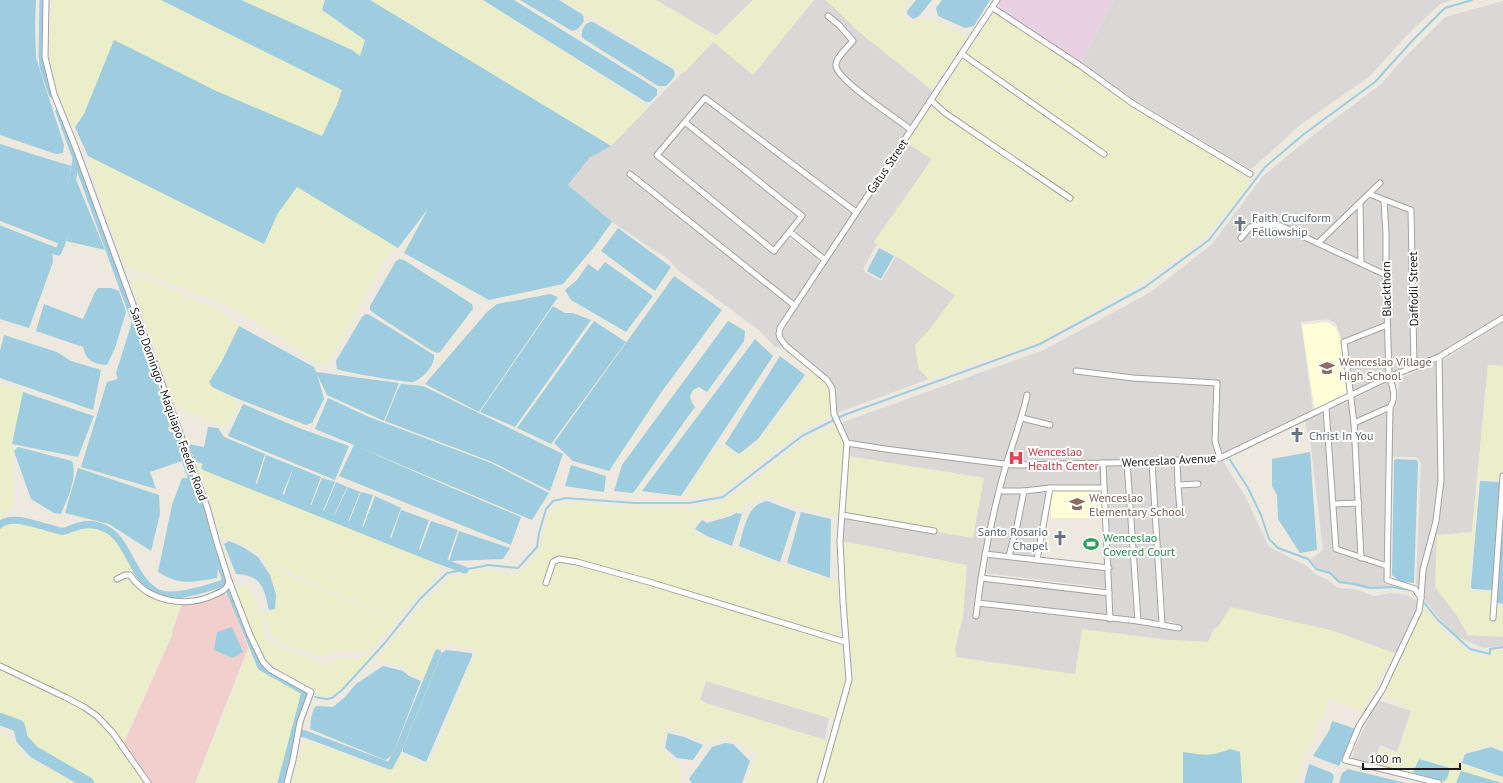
<svg xmlns="http://www.w3.org/2000/svg" width="1503" height="783" viewBox="0 0 1503 783" font-family="'PT Sans',sans-serif">
  <rect width="100%" height="100%" fill="#ede9df"/>
  <g fill="#d9d8d7">
    <path d="M656,0H753L717,36Z"/>
    <path d="M814,0H826L859,32L934,92L860,203L857,206H853L706,96L703,97L685,120L655,153V157L773,252L776,253L779,251L788,239H791L817,258L819,265L795,302H793L632,172H629L790,305L791,307L778,328L777,339L783,346L779,348L775,347L760,331L679,271L669,260L612,222L568,185L589,158L611,146L713,41L753,74Z"/>
    <path d="M1114,0H1452L1440,4L1409,33L1370,76L1300,125L1254,167L1249,169L1135,100L1106,81L1082,62Z"/>
    <path d="M1503,1V318L1417,367L1413,211L1374,194L1383,184L1380,181L1318,241L1385,274V324L1343,343L1336,324L1328,319L1301,322L1313,411L1263,436L1215,457L1103,461L1010,462L1024,416L1006,461L885,447L848,441L842,425L843,422L1044,350L1151,292L1211,245L1263,176L1307,140L1381,84L1405,57L1445,17Z"/>
    <path d="M706,101L850,209L852,216L826,253L821,254L796,234L797,228L805,218L804,214L689,123Z"/>
    <path d="M685,125L796,213L799,217L776,246H773L767,243L661,156L660,153Z"/>
    <path d="M906,142L932,159L874,242L877,244L863,269L866,273L879,280H882L896,256L956,295L930,329L915,345L919,369L929,379L837,413L835,387L829,378L786,342L781,334L827,261Z"/>
    <path d="M1374,195L1383,202L1384,271L1363,260L1362,204L1368,196Z"/>
    <path d="M1388,204L1409,212L1414,366L1390,374Z"/>
    <path d="M1359,207V260L1346,251L1322,242L1347,215Z"/>
    <path d="M1503,322V366L1488,365L1472,532L1435,587L1456,614L1468,635L1503,637V646L1483,648L1453,635L1425,601V591L1416,585L1421,463L1417,457H1392V410L1397,405L1399,383L1396,380L1445,359Z"/>
    <path d="M1385,327L1387,377L1354,393L1347,345Z"/>
    <path d="M1390,381L1393,404L1355,420L1353,399Z"/>
    <path d="M1347,402L1350,403L1357,517L1358,550L1355,553L1337,548L1328,550H1334L1387,567L1385,584L1392,585V588L1369,589L1339,583L1330,574L1317,570L1309,561L1323,550L1311,447L1304,417L1324,413L1334,504L1328,410Z"/>
    <path d="M1376,413L1386,414L1387,416L1384,560L1380,561L1364,556L1362,553L1355,423Z"/>
    <path d="M849,445L1004,467L984,552L980,605L1182,629V626L1172,622L1171,621L1164,622L1155,464L1223,461L1246,498L1269,547L1307,566L1315,574L1328,580L1338,588L1355,589L1374,596L1391,593L1407,595L1416,600L1419,604L1416,613L1397,651L1394,653L1229,629L1214,628L1208,642L1169,640L1077,678L956,657L955,648L963,616L842,541L845,516L984,478L848,456Z"/>
    <path d="M1126,464L1137,619L1112,617L1104,465Z"/>
    <path d="M1129,464H1150L1161,620H1139Z"/>
    <path d="M1101,466L1102,487L1002,489L1007,468Z"/>
    <path d="M1049,490L1035,558L1011,555L1025,492Z"/>
    <path d="M1000,491L1023,492L1009,555L987,551Z"/>
    <path d="M988,557L1105,570L1106,588L986,573Z"/>
    <path d="M982,579L1049,589L1108,595V617L979,600Z"/>
    <path d="M706,681L829,718L825,740L705,703L700,699Z"/>
    <path d="M1378,700L1411,711L1397,752L1380,745L1375,766L1352,759L1355,747Z"/>
  </g>
  <path fill="#f0cfcd" d="M228,594L248,648L195,783H150L147,775L124,743L172,636L173,629L183,602L182,600L211,595Z"/>
  <path fill="#e7d1e2" d="M1001,0H1114L1082,62L1001,10L999,5Z"/>
  <g fill="#feffd6">
    <path d="M1327,322L1336,328L1341,342L1349,395L1315,411L1302,325Z"/>
    <rect x="1051" y="490" width="51" height="28"/>
  </g>
  <g fill="#eaeec9">
    <path d="M52,0H161L342,90L337,105L322,136L214,90L115,40L84,114L73,129L50,74Z"/>
    <path d="M241,0H324L321,10L365,40L360,56L352,50Z"/>
    <path d="M371,0H482L645,104L647,109L611,146Z"/>
    <path d="M564,0H656L716,36L753,0H814L753,75L713,42L684,73Z"/>
    <path d="M826,0H910L903,9L902,16L915,24L921,19L933,20L967,36L932,89L859,32Z"/>
    <path d="M993,15H997L1137,105L1248,173L1249,182L1248,186L1202,239L1143,281L1041,341L929,379L919,369L915,345L930,329L955,295L874,242L932,159L906,142L979,37L983,40L1151,146L983,39L979,34Z"/>
    <path d="M88,156L264,244L278,213L297,187L396,245L384,261L329,363L323,366L272,332L226,305L127,266L122,258L100,196Z"/>
    <path d="M140,276L221,311L230,320L239,326L209,382L212,387L236,398L237,404L230,422L223,425L176,407L131,281L135,277Z"/>
    <path d="M1488,365L1503,366V458L1501,479L1479,480L1469,588L1471,591L1493,592L1495,606H1503V637L1468,635L1456,614L1435,587L1437,535L1472,532Z"/>
    <path d="M812,371L825,383L829,390L833,415L800,431L725,490L714,495L683,498L716,448L721,447L738,457L757,444Z"/>
    <path d="M0,384L23,392L12,444L13,505L0,518Z"/>
    <path d="M834,425L837,426L845,443L837,518L766,496L755,499L745,504L742,511L734,510L729,514L709,519L701,516L691,530L706,539L837,582V607L844,681L834,715L829,718L706,681L700,699L705,703L825,740L827,744L816,775L817,777L816,783H746L756,761L757,754L725,736L706,742L665,726L661,749L681,768L679,783H292L303,744L307,741L384,769L392,766L397,755H401L425,765L431,762L477,650L448,644L438,648L423,679L410,673L404,667L376,658L402,630L421,606L452,576L474,571L492,570L514,575L522,572L530,564L540,550L548,518L559,504L585,503L623,508L690,509L723,502L753,482L771,465L807,439Z"/>
    <path d="M848,456L984,478L973,538L845,516Z"/>
    <path d="M197,465L441,563V567L433,581L409,605L397,621L277,567H269L260,555L249,546L239,541L228,538L221,539L217,522Z"/>
    <path d="M16,521L63,533L86,526L95,525L108,532L123,547L142,584L153,591L182,603L172,629L171,636L123,743L102,720L81,707L100,721L116,740L145,783H89L35,751L24,738L22,727L18,724L34,694L16,724L0,718V527L2,524Z"/>
    <path d="M842,541L967,565L963,616L955,648L956,657L1075,674L1082,629L1169,640L1208,642L1231,607L1334,631L1394,653L1374,687L1363,712L1328,699L1323,718L1316,725L1319,728L1305,753L1296,783H821L844,704L854,681L846,600Z"/>
    <path d="M268,568H273L396,622L372,648L358,652L342,650L322,657L280,643L271,634L263,614L276,610L277,595L271,575L267,569Z"/>
    <path d="M247,584L254,597L262,620L263,630L269,641L266,645L258,648L234,589Z"/>
    <path d="M1422,605L1449,638L1470,653L1489,659L1491,651L1503,650V749L1491,744L1461,753L1458,763L1503,779V783H1443L1377,766L1382,748L1397,754L1412,711L1383,695V692Z"/>
    <path d="M271,640L277,646L322,663L326,666L339,658L355,659L374,652L357,672L339,691L332,696L317,695L314,689L275,667L266,660L259,649L267,646Z"/>
    <path d="M249,651L261,668L303,694L296,714L285,760L275,783H196Z"/>
    <path d="M0,732L21,747L18,754L54,771L74,783H0Z"/>
  </g>
  <g fill="#9dcdde">
    <path d="M0,0H36L35,23L36,58L64,145L63,153L56,154L0,135Z"/>
    <path d="M161,0H241L352,50L360,56L365,40L322,10L325,0H370L611,146L589,158L568,185L612,222L594,247L563,284L489,300L404,253L428,209L398,248L297,187L278,213L264,244L88,156L75,127L84,114L114,40L214,90L322,136L337,105L342,90Z"/>
    <path d="M483,0H514L657,89V95L650,102H646Z"/>
    <path d="M520,0H559L580,13L583,15L584,21L578,29L572,31Z"/>
    <path d="M916,0H932L919,16L913,19L907,14V11Z"/>
    <path d="M942,0H990L974,26L965,28L938,16L936,8Z"/>
    <path d="M590,22H593L673,69C678,76 671,81 666,86H658L584,39L582,37C581,31 584,24 590,22Z"/>
    <path d="M0,144L71,166L60,244L0,221Z"/>
    <path d="M74,175L105,250L66,241Z"/>
    <path d="M618,228L671,267L655,291L601,251Z"/>
    <path d="M0,232L52,251L53,262L29,328L0,319Z"/>
    <path d="M879,248L894,256L881,279L867,271Z"/>
    <path d="M399,259L404,260L472,304L473,309L440,352L437,353L432,351L375,314L370,310V306L396,261Z"/>
    <path d="M605,262L653,296L626,332L571,300L565,290L577,280L588,264L598,271Z"/>
    <path d="M674,276L722,310L660,394L609,471L573,461L554,443Z"/>
    <path d="M98,288H111L119,291L126,312L115,348L107,365C94,364 86,361 83,347L36,331L44,304L83,319L95,292Z"/>
    <path d="M550,294L558,297L479,412L425,384L487,312L497,304Z"/>
    <path d="M553,306L565,313H573L591,320L515,427L480,412Z"/>
    <path d="M366,314L370,315L434,355C435,366 422,379 413,382C409,383 342,372 337,369L336,361L362,317Z"/>
    <path d="M594,321L626,342L551,444L517,428Z"/>
    <path d="M728,321L745,331L744,341L707,392L699,387L693,390L690,396L692,403L695,407L633,493L614,491L622,465Z"/>
    <path d="M132,322L182,461L150,472L156,489L81,467L107,382L118,379L116,373Z"/>
    <path d="M239,326L314,367L316,372L399,383L384,421L327,395L317,374L324,399L312,423L306,425L236,398L212,387L209,382L222,361Z"/>
    <path d="M4,335L57,352L71,361L101,370L93,410L0,378V351Z"/>
    <path d="M755,339L773,356L681,496L642,491Z"/>
    <path d="M780,356L805,375L758,439L739,454L725,444Z"/>
    <path d="M401,384L423,386L563,454L550,491L492,462L385,421L398,389Z"/>
    <path d="M23,392L94,416L78,457L12,444Z"/>
    <path d="M328,398L369,417L491,463L549,493L532,520L356,446L452,488L521,517L511,545L339,476L354,445L315,429Z"/>
    <path d="M243,404L299,428L349,446L335,480L228,436Z"/>
    <path d="M208,427L218,428L224,437L265,454L255,485L195,461L188,444L204,447Z"/>
    <path d="M18,447L72,461C78,478 67,499 61,514L54,513L31,499L14,451Z"/>
    <path d="M1310,452L1317,550L1300,553L1278,519L1277,495L1272,486V459Z"/>
    <path d="M266,455L294,466L282,495L257,484Z"/>
    <path d="M1396,459L1417,460L1418,463L1414,583L1400,582L1392,575L1394,461Z"/>
    <path d="M571,465L606,476L604,492L565,486Z"/>
    <path d="M294,466L321,477L310,506L284,495Z"/>
    <path d="M78,468L159,495L160,514L151,551L109,524L65,513Z"/>
    <path d="M182,478H190L218,568L217,578C191,582 181,586 158,572L172,505Z"/>
    <path d="M322,478L335,482L323,511L311,506Z"/>
    <path d="M1480,481L1500,482L1501,484L1493,589L1491,590L1472,589L1471,586Z"/>
    <path d="M336,482L347,487L334,515L324,511Z"/>
    <path d="M348,487L360,492L348,522L334,516Z"/>
    <path d="M1503,488V604L1497,603L1496,599Z"/>
    <path d="M361,492L373,495L362,527L349,522Z"/>
    <path d="M375,496L401,508L389,540L363,528Z"/>
    <path d="M767,501L796,512L780,562L739,546C744,529 747,504 767,501Z"/>
    <path d="M401,510L429,520L419,549L391,539Z"/>
    <path d="M801,512L831,519L830,578L787,563Z"/>
    <path d="M736,513L742,514L732,546L707,536L695,529L702,520L707,523L731,516Z"/>
    <path d="M431,521L458,530L447,561L420,550Z"/>
    <path d="M459,531L510,548L503,559L449,561Z"/>
    <path d="M229,541L243,547L258,557L270,575L276,595L275,609L269,610C264,588 262,575 236,574L224,544Z"/>
    <path d="M232,627L243,652L233,658L214,650L217,632Z"/>
    <path d="M446,650L472,653V656L426,762L403,752V748L442,653Z"/>
    <path d="M383,666L403,671L409,676L421,681L392,756L385,760L310,729L311,718L314,708L317,706L333,707L345,697L356,684Z"/>
    <path d="M1332,721L1356,729L1339,766L1313,756L1329,731Z"/>
    <path d="M668,733L684,737L703,745L693,760L677,758L665,748Z"/>
    <path d="M725,743L733,744L750,761L742,783H692L689,779L712,747Z"/>
    <path d="M1491,747L1503,752V777L1462,763L1465,754Z"/>
    <path d="M1230,749L1240,752L1242,783H1183V752C1204,755 1210,757 1230,749Z"/>
    <path d="M1419,759L1450,768L1448,776L1445,781L1413,773Z"/>
    <path d="M1309,764L1332,773L1334,777L1332,783H1304Z"/>
    <path d="M1348,769L1406,783H1339L1342,773Z"/>
    <path d="M1461,771L1502,783H1456Z"/>
  </g>
  <g fill="none" stroke-linecap="round" stroke-linejoin="round">
    <g stroke="#9dcdde" stroke-width="2">
      <path d="M1230,460L1248,488L1261,515L1269,539L1278,548L1308,559L1316,569L1330,573L1339,582L1355,584L1370,588L1392,587L1410,590"/>
      <path d="M1422,600L1438,620L1470,649L1490,654V649L1503,647"/>
      <path d="M315,697L326,699L332,698L342,690L384,644L420,599L447,573L489,565L518,568L537,547L539,533L546,509L553,501L566,498L635,503H689L723,497L802,436L844,415L1040,344L1145,287L1209,240L1265,167L1304,134L1375,82L1413,40L1445,8L1472,0"/>
    </g>
    <g stroke="#9dcdde" stroke-width="7">
      <path d="M43,0L42,55L43,67L52,94"/>
      <path d="M59,111L202,507L226,582L261,667L305,692L281,783"/>
      <path d="M0,229L58,252L62,243L76,159"/>
      <path d="M205,467L427,556L465,570"/>
      <path d="M0,525C12,512 46,529 61,531C65,532 69,529 73,528C85,523 96,523 108,530C120,537 126,552 133,564C150,596 162,600 197,591C207,588 216,586 226,582"/>
      <path d="M294,732L305,734L390,766L397,753L438,653"/>
    </g>
    <path stroke="#9dcdde" stroke-width="12" d="M0,719L19,726L22,739L34,752L88,783"/>
    <defs>
      <g id="minor">
        <path d="M46,0L45,57L54,94L75,146L172,411L207,507L217,543L229,581L250,635L263,662L271,670L311,692L300,722L293,760L287,783"/>
        <path d="M997,0L780,328L779,334L780,338L786,346L827,380L832,388L834,414L847,443L885,449L1012,465L1152,462L1220,458L1389,377L1439,357L1503,318"/>
        <path d="M993,8L1081,66L1132,103L1250,174"/>
        <path d="M828,16L839,25L853,41C848,47 835,58 836,66C838,81 898,119 911,130"/>
        <path d="M962,54L1104,154"/>
        <path d="M931,100L945,113L1070,198"/>
        <path d="M686,123L802,216L774,251L657,155L705,98L856,212"/>
        <path d="M630,174L795,306"/>
        <path d="M1369,194L1411,210L1414,367"/>
        <path d="M1384,201L1386,234V275L1389,377C1393,386 1397,398 1390,407L1387,580L1415,589L1421,598"/>
        <path d="M1360,203L1361,263"/>
        <path d="M790,232L825,260"/>
        <path d="M1241,238L1250,227L1264,224L1281,226L1386,275"/>
        <path d="M1318,243L1380,183"/>
        <path d="M1439,357L1441,480L1436,521L1423,570L1421,598L1419,611L1382,690L1359,726L1345,760L1439,783"/>
        <path d="M1076,371L1133,378L1217,383L1215,441L1220,458"/>
        <path d="M1326,408L1336,549L1387,566"/>
        <path d="M1022,418L1050,425"/>
        <path d="M1354,423L1390,407"/>
        <path d="M1177,460L1178,485L1198,484"/>
        <path d="M1127,462L1138,621"/>
        <path d="M1152,462L1162,624"/>
        <path d="M1103,463L1110,619"/>
        <path d="M1178,485L1180,511"/>
        <path d="M1000,491H1024L1050,488H1104"/>
        <path d="M1334,504L1359,503"/>
        <path d="M842,515L934,531"/>
        <path d="M985,554L1109,568"/>
        <path d="M1009,556L1017,526L1024,491"/>
        <path d="M1361,558L1354,423L1344,342L1387,325"/>
        <path d="M1037,560L1050,488"/>
        <path d="M981,578L1109,593"/>
        <path d="M117,579L125,575H130C148,602 186,608 214,595C221,592 228,589 229,581"/>
        <path d="M546,583L553,562L559,559L577,562L649,582L845,642"/>
        <path d="M978,603L1138,621L1179,628"/>
        <path d="M976,616C982,565 992,514 1006,465C1013,442 1022,419 1027,395"/>
        <path d="M1493,618L1503,476"/>
        <path d="M0,666L65,697L84,707L97,716L113,733L148,783"/>
        <path d="M820,783L849,680L843,602L840,541L847,443"/>
      </g>
    </defs>
    <use href="#minor" stroke="#a2a2a2" stroke-width="7"/>
    <use href="#minor" stroke="#fff" stroke-width="5"/>
  </g>
  <defs>
    <symbol id="church-bare" viewBox="-9 -9 18 18"><path d="M-1.2-6h2.4v3.5h3.3v2.4h-3.3V6h-2.4V-.1h-3.3v-2.4h3.3Z" fill="#6b7280" stroke="#fff" stroke-width="2.5" paint-order="stroke"/></symbol>
    <symbol id="school-bare" viewBox="-9 -9 18 18"><path d="M0-5L7-2L0 1L-7-2ZM-4 1L0 2.5L4 1V4Q0 6-4 4Z" fill="#8d6e63" stroke="#fff" stroke-width="2.5" paint-order="stroke"/></symbol>
    <symbol id="hospital-bare" viewBox="-9 -9 18 18"><path d="M-5-5h3v3.5h4V-5h3V5h-3V1.5h-4V5h-3Z" fill="#e0444e" stroke="#fff" stroke-width="2.5" paint-order="stroke"/></symbol>
    <symbol id="stadium-bare" viewBox="-9 -9 18 18"><path d="M0-5a6.5 5 0 1 0 0 10a6.5 5 0 1 0 0-10ZM-3.5-1.8h7v3.6h-7Z" fill="#2e9e5b" stroke="#fff" stroke-width="2.5" paint-order="stroke"/></symbol>
  </defs>
  <g fill-rule="evenodd">
    <use href="#church-bare" x="1229" y="213" width="22" height="22"/>
    <use href="#school-bare" x="1316" y="357" width="22" height="22"/>
    <use href="#church-bare" x="1286" y="424" width="22" height="22"/>
    <use href="#hospital-bare" x="1005" y="447" width="22" height="22"/>
    <use href="#school-bare" x="1066" y="493" width="22" height="22"/>
    <use href="#church-bare" x="1049" y="527" width="22" height="22"/>
    <use href="#stadium-bare" x="1080" y="533" width="22" height="22"/>
  </g>
  <g text-anchor="middle" dominant-baseline="central" stroke-width="4" stroke-linejoin="round" paint-order="stroke">
    <g font-size="12" fill="#1b1b1b" stroke="#fff">
      <text transform="translate(887 166) rotate(-56)">Gatus Street</text>
      <text transform="translate(1386 289) rotate(-91)">Blackthorn</text>
      <text transform="translate(1413 289) rotate(-91)">Daffodil Street</text>
      <text transform="translate(169 404) rotate(70)">Santo Domingo - Maquiapo Feeder Road</text>
      <text transform="translate(1169 460) rotate(-3)">Wenceslao Avenue</text>
    </g>
    <g font-size="12" fill="#5b616d" stroke="#fff" text-anchor="start">
      <text x="1252" y="217">Faith Cruciform<tspan x="1252" dy="14">Fellowship</tspan></text>
      <text x="1309" y="435">Christ In You</text>
      <text x="1048" y="531" text-anchor="end">Santo Rosario<tspan x="1048" dy="14">Chapel</tspan></text>
    </g>
    <g font-size="12" fill="#785e54" stroke="#fff" text-anchor="start">
      <text x="1339" y="361">Wenceslao Village<tspan x="1339" dy="14">High School</tspan></text>
      <text x="1089" y="497">Wenceslao<tspan x="1089" dy="14">Elementary School</tspan></text>
    </g>
    <g font-size="12" fill="#be3a42" stroke="#fff" text-anchor="start">
      <text x="1028" y="451">Wenceslao<tspan x="1028" dy="14">Health Center</tspan></text>
    </g>
    <g font-size="12" fill="#27864d" stroke="#fff" text-anchor="start">
      <text x="1103" y="537">Wenceslao<tspan x="1103" dy="14">Covered Court</tspan></text>
    </g>
  </g>
  <path d="M1363 763v6h97v-6" fill="none" stroke="#1b1b1b" stroke-width="2"/>
  <text x="1369" y="763" font-size="12" fill="#1b1b1b" stroke="#ffffff" stroke-width="3" paint-order="stroke">100 m</text>
</svg>
